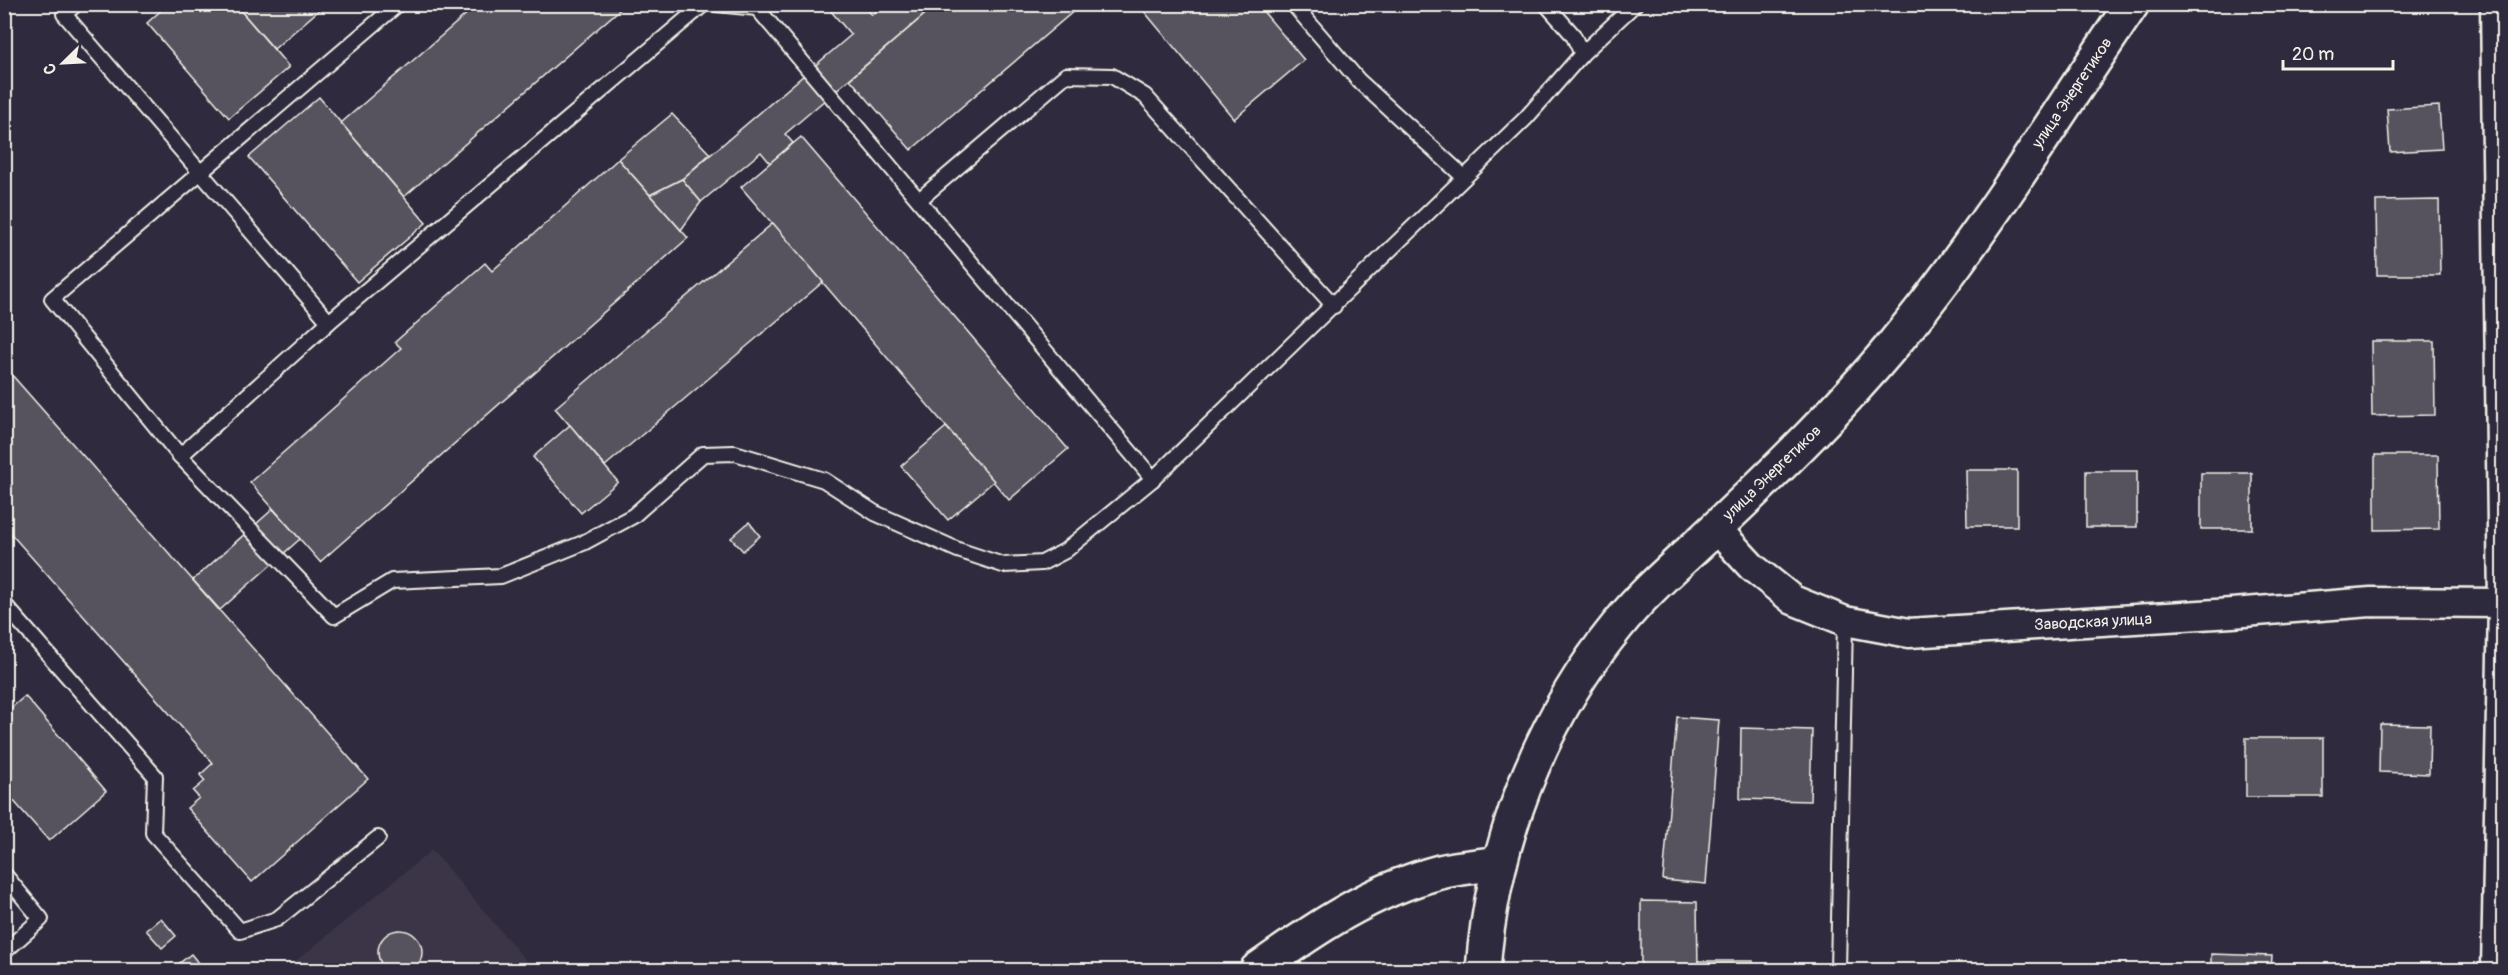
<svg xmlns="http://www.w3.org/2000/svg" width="2508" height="975" viewBox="0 0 2508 975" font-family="Pangolin,sans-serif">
  <rect width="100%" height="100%" fill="#2f2a3d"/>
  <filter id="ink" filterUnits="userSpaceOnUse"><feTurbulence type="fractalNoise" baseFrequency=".0167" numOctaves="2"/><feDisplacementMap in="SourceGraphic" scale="12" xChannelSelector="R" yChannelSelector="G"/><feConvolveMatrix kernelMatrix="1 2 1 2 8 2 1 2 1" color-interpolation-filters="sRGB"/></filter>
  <g filter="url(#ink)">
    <path fill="#3b3647" d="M432,850L534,970H285Z"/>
    <g fill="#56525f" stroke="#f4f1e8" stroke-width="1.5">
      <path d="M168,4H235L289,67L229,118L147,23Z"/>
      <path d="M235,4H326L274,49Z"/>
      <path d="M478,4H626L404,197L341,123Z"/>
      <path d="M825,4H863L872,15L884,4H937L785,134L793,143L770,163L761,152L701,202L682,179L851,35Z"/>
      <path d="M937,4H1082L911,150L850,79Z"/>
      <path d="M1138,4H1257L1304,60L1234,119Z"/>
      <path d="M319,97L426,223L357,282L249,157Z"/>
      <path d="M2439,106L2442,149L2390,152L2387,109Z"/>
      <path d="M672,114L710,154L682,179L650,195L618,159Z"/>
      <path d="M801,137L1068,449L1009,500L741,187Z"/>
      <path d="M618,159L688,238L320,562L250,482L401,348L395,342L485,263L492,271Z"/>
      <path d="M682,179L701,202L681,230L650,195Z"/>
      <path d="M2439,200L2440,275H2377L2376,201Z"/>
      <path d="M773,223L823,282L605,466L555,408Z"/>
      <path d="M2371,341H2434L2435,415L2372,416Z"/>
      <path d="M4,366L368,779L252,882L187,808L199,798L193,791L205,781L200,775L213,763L4,526Z"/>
      <path d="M570,425L618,482L581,513L533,457Z"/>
      <path d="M946,427L994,481L948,520L901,466Z"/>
      <path d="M2375,455H2438L2439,529L2375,530Z"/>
      <path d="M1966,470H2017V526H1967Z"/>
      <rect x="2086" y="471" width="51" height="56"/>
      <rect x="2201" y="473" width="51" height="56"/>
      <path d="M273,509L300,539L220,610L193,580Z"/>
      <path d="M749,522L760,536L743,551L731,538Z"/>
      <path d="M25,696L106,791L49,841L4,790V714Z"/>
      <path d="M1677,717L1719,720L1706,884L1663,880Z"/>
      <path d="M2380,724L2430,725L2429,774L2379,772Z"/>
      <path d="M1741,728L1812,730L1810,801L1740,799Z"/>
      <rect x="2246" y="738" width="77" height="59"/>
      <path d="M1641,901L1697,902L1698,970H1641Z"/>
      <path d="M161,918L176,936L162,948L146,930Z"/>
      <circle cx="400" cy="952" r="22"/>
      <path d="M191,954L204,970H179L176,966Z"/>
      <path d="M2211,954L2272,956L2271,970H2211Z"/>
      <rect x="1698" y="961" width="55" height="9"/>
    </g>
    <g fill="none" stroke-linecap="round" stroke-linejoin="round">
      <defs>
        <g id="service">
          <path d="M76,4L64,14L329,322"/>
          <path d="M398,4L52,299L180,456L334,616L392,581L501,576L583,543L633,516L703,454L735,453L824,480L875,513L958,550L1003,565L1042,563L1065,551L1153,479L1526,118L1582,54L1635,4"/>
          <path d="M716,4L757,8L1153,479"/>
          <path d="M1293,4L1359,81L1464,177"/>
          <path d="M1546,4L1573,35L1582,54"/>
          <path d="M919,200L1066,75L1112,76L1145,96L1334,306"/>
          <path d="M180,456L329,322L704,4"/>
          <path d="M4,604L155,776L153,833L240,931L277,919L378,838"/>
          <path d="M4,874L41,919L4,952"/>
          <path d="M1838,970L1845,621"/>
        </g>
        <g id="minor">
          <path d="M2495,4L2503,603L2496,970"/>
          <path d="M1716,528L1752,567L1793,600L1845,621L1909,633L2232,613L2371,602L2504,603"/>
        </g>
        <g id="tertiary">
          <path d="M1257,970C1313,930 1371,890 1440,872C1459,867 1480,866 1500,863"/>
          <path d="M1483,970C1492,847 1538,723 1617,626C1648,587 1687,556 1723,521C1782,465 1840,408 1892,346C1981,239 2054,119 2132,4"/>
        </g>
      </defs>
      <use href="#service" stroke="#f4f1e8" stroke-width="18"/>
      <use href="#minor" stroke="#f4f1e8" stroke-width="33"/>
      <use href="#tertiary" stroke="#f4f1e8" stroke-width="38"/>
      <use href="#service" stroke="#2f2a3d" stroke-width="14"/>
      <use href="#minor" stroke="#2f2a3d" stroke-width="28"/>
      <use href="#tertiary" stroke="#2f2a3d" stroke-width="33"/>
    </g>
  </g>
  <g text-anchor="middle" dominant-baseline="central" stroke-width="4.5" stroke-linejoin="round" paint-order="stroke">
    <g font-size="16" fill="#f4f1e8" stroke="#2f2a3d">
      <text transform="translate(2072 93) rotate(-56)">улица Энергетиков</text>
      <text transform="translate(1772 473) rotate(-44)">улица Энергетиков</text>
      <text transform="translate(2093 622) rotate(-3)">Заводская улица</text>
    </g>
  </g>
  <rect width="2508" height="975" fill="none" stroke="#2f2a3d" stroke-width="24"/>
  <rect x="12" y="12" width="2484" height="951" fill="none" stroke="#f4f1e8" stroke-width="2" filter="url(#ink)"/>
  <g transform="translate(63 63) rotate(246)" stroke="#2f2a3d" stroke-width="4.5" paint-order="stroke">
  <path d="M0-4.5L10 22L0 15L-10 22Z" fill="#f4f1e8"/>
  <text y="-9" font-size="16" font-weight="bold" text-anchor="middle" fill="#f4f1e8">С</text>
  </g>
  <path d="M2283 60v9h110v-9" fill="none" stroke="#f4f1e8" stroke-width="3"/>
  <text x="2292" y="60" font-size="18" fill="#f4f1e8" stroke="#2f2a3d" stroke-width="4.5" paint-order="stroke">20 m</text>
</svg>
